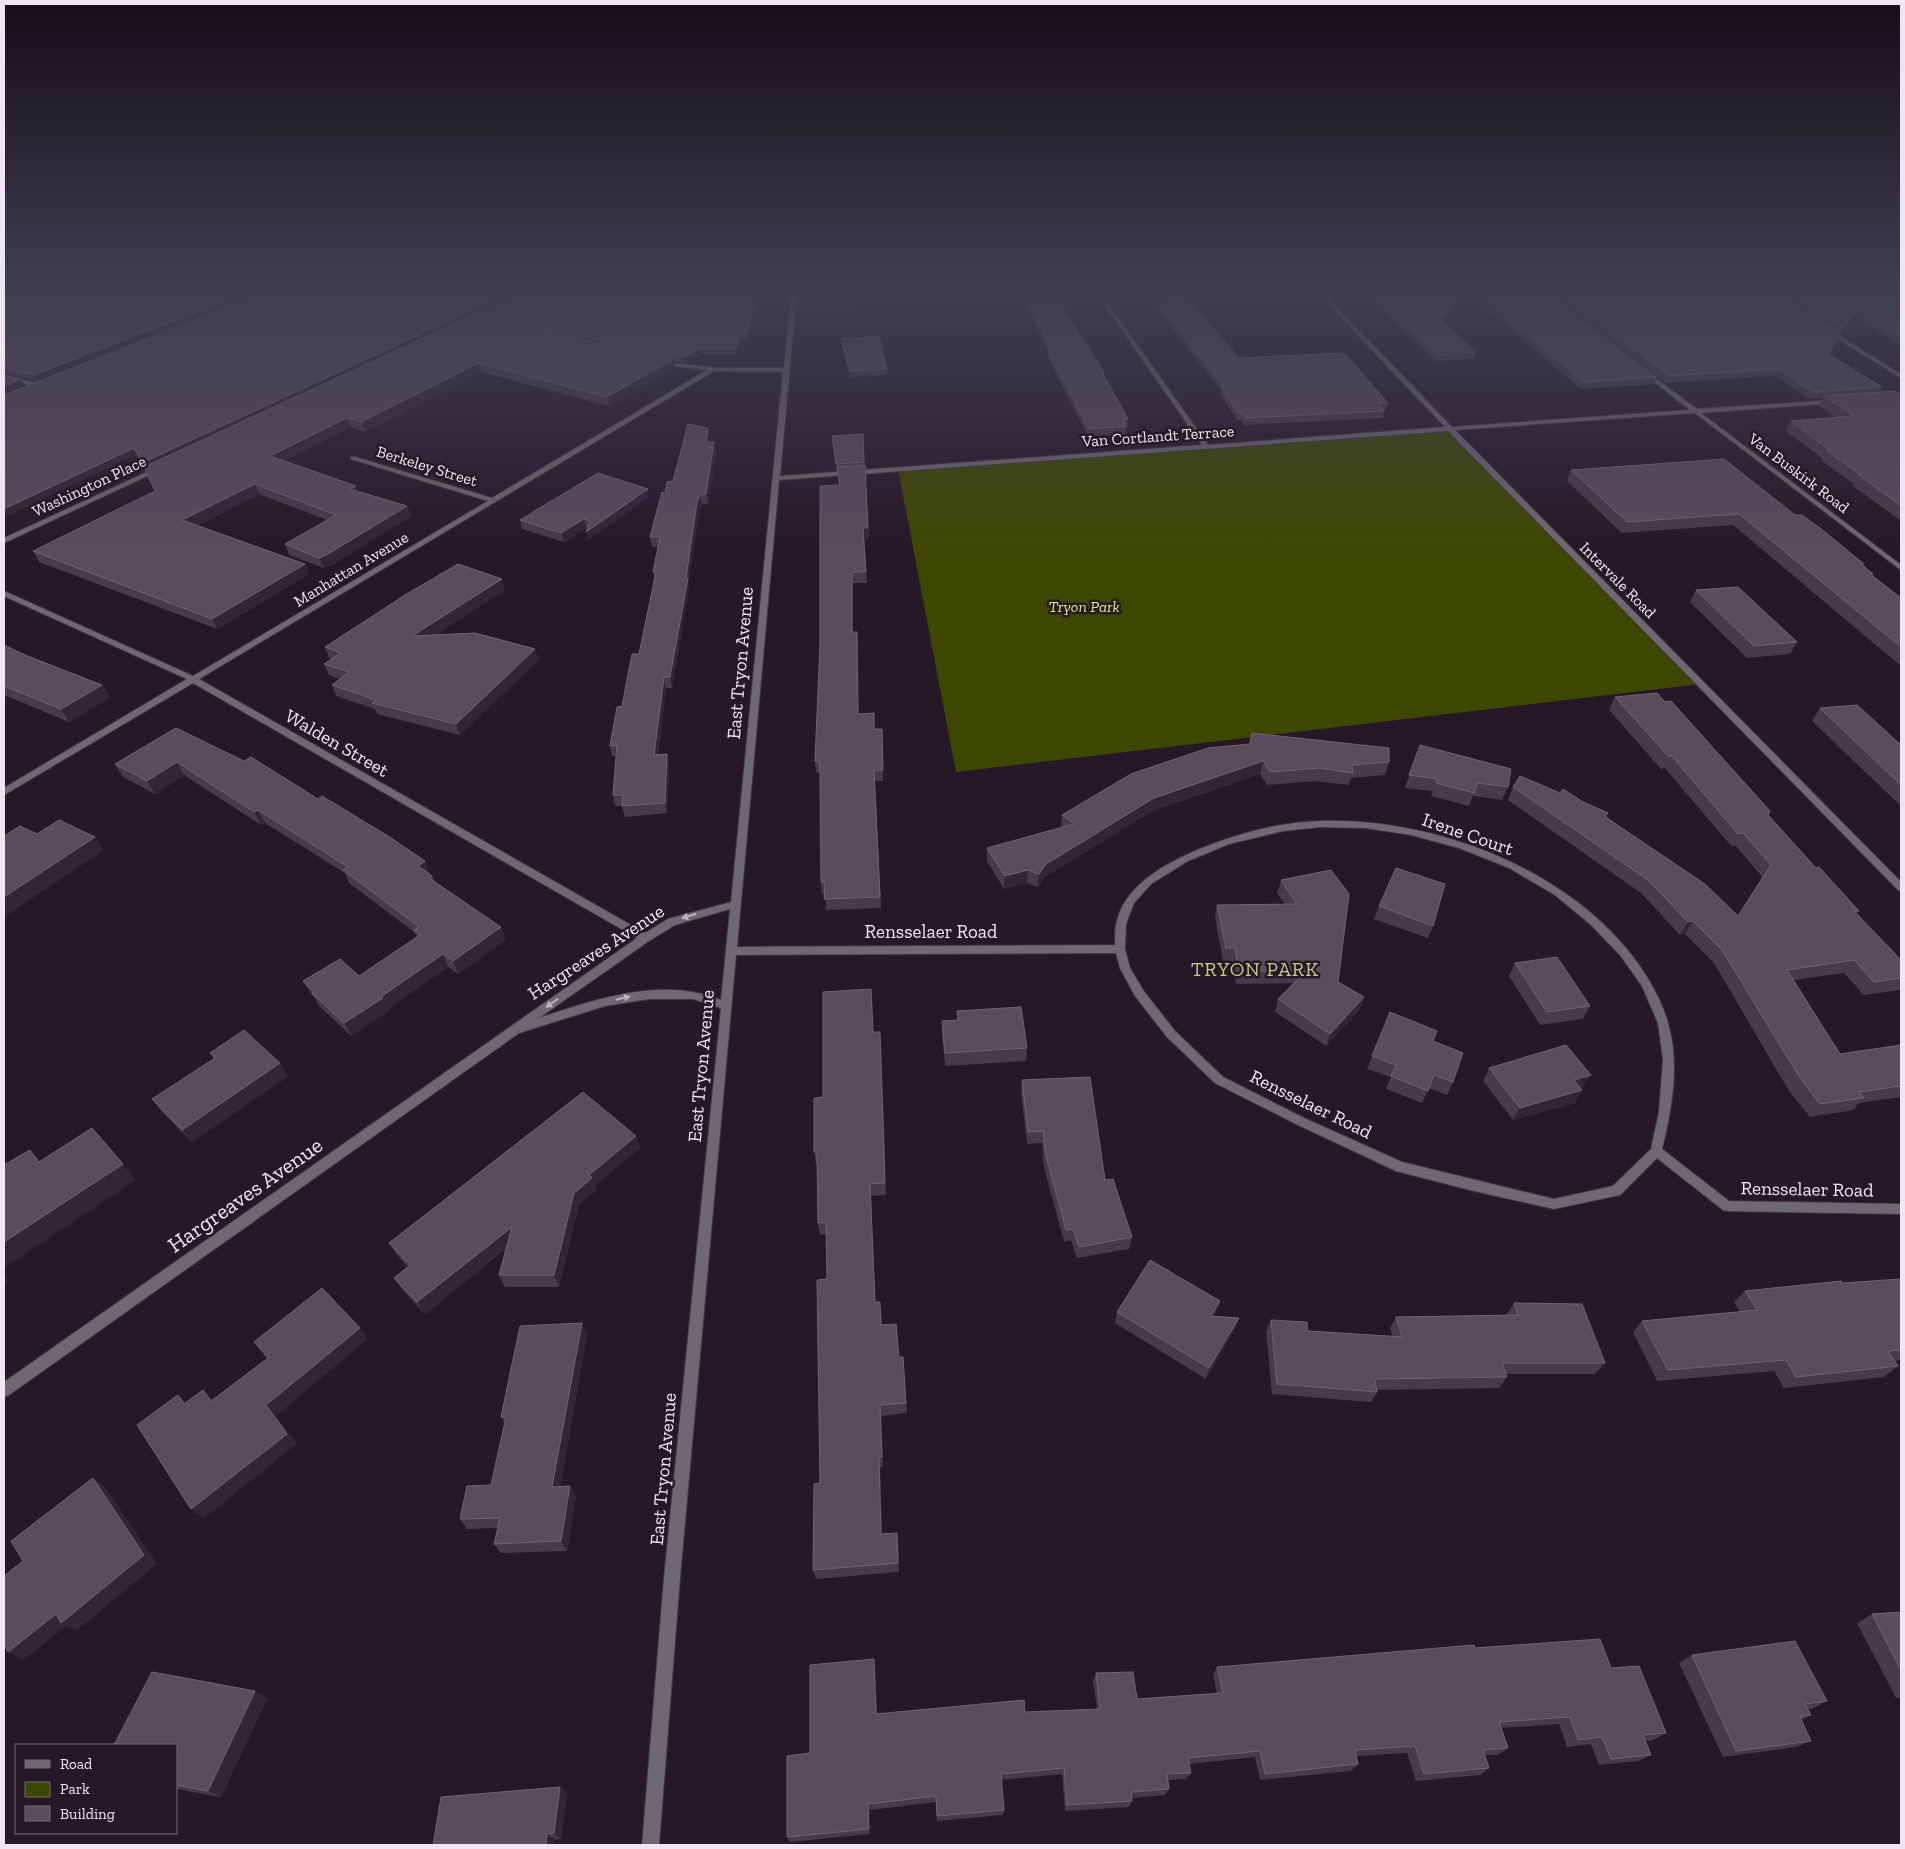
<svg xmlns="http://www.w3.org/2000/svg" width="1905" height="1849" viewBox="0 0 1905 1849" font-family="'Zilla Slab',serif">
  <rect width="100%" height="100%" fill="#251928"/>
  <path fill="#312135" d="M794,290H1207L1208,292L792,312Z"/>
  <path fill="#3e4700" d="M1450,429L1701,684L956,772L898,469Z"/>
  <g fill="none" stroke-linecap="round" stroke-linejoin="round">
    <defs>
      <g id="minor">
        <path d="M791,290H797L780,476L1202,445L1101,300L1104,298L1208,445L1445,427L1315,290H1320L1452,427L1690,410L1644,374L1643,373L1646,371L1697,409L1837,400V402L1835,403L1701,413L1901,565V570L1695,413L1455,430L1901,882V891L1898,890L1448,431L779,480L737,947L1115,945C1115,939 1115,931 1116,925C1123,886 1165,864 1197,850C1236,834 1279,822 1321,821C1435,818 1571,869 1639,965C1651,982 1662,1002 1668,1023C1680,1064 1672,1109 1662,1149L1729,1201L1901,1204V1214L1727,1211L1723,1210L1657,1158L1620,1195L1554,1209L1474,1191L1396,1171L1296,1124L1215,1083L1167,1037L1135,996L1120,968L1116,953L736,955L680,1578L659,1845H642L664,1578L721,1008L693,999H649L605,1006L519,1033L9,1395L4,1397V1382L637,938L193,683L4,795V788L187,679L4,596V591L193,676L488,501L351,459V457H355L492,498L707,370L662,365L659,363L660,362L720,368H784ZM714,371L783,372L731,902L668,919L645,933L199,679ZM1320,827L1365,828L1411,835L1459,848L1509,868L1555,895L1591,925L1620,955L1642,986L1658,1023L1663,1059L1659,1112L1651,1149L1613,1186L1554,1199L1402,1162L1304,1118L1223,1077L1175,1031L1143,990L1130,968L1125,949L1126,924L1134,903L1151,884L1188,861L1229,844L1283,831ZM730,909L721,1000C663,976 596,999 539,1018L649,941L675,925Z"/>
        <path d="M1826,330H1830L1901,374V378L1826,332Z"/>
        <path d="M4,375L39,384L40,385L37,387L4,379Z"/>
        <path d="M158,467L160,468V470L4,543V538Z"/>
      </g>
    </defs>
    <use href="#minor" stroke="#413644" stroke-width="2"/>
    <use href="#minor" fill="#6e6870" fill-rule="evenodd"/>
  </g>
  <g fill="#473a4a">
    <path d="M529,290L488,310L498,313L496,308L760,290L747,339H740L736,354H701L685,363L674,362L675,369L609,406L481,372L365,432L351,427L284,461L358,492L407,506L411,516L332,565L324,568L289,555L285,544L327,520L259,494L197,526L305,564L309,574L217,629L39,562L33,551L155,491L137,454L4,395Z"/>
    <path d="M1231,290H1290L1289,299L1241,302Z"/>
    <path d="M1359,290H1543L1656,377L1654,384L1581,389L1469,294L1444,322L1476,352L1474,359L1435,361L1372,300H1368Z"/>
    <path d="M1545,290H1901V345L1853,316L1841,335L1829,355L1882,387L1879,392L1901,395V521L1853,486L1854,484L1822,461L1823,459L1786,431L1791,421L1836,417L1819,406L1823,398L1809,399L1776,376L1666,383Z"/>
    <path d="M4,297L37,381L4,373V374Z"/>
    <path d="M1028,301L1104,372V377L1128,419L1126,434L1088,436L1048,358V351L1028,308Z"/>
    <path d="M1159,305L1239,358L1388,403L1386,410H1384L1383,418L1244,425L1241,420H1237L1220,393L1221,390L1159,312Z"/>
    <path d="M841,339L887,369L888,375L850,377L842,344Z"/>
    <path d="M708,428L709,438V442L716,452L708,504H702L699,511L688,583L689,588L672,688H666L658,754H667L669,764L667,813L625,817L622,806H615L613,795L616,756H612L610,746L639,654L655,579L653,572L658,547H652L650,537L673,481Z"/>
    <path d="M863,434L869,539H864L867,583H853V632H857L858,714L874,713L875,729H882L883,781H875L881,908L826,910L825,894H822L821,882L820,772L816,773L815,761L839,485L832,436Z"/>
    <path d="M1571,470L1795,515L1863,566L1873,574L1872,575L1901,598V666L1877,646L1733,525L1622,533L1567,481Z"/>
    <path d="M649,497L588,540V528H586L564,542L522,529L520,520Z"/>
    <path d="M505,590L435,635L535,649L538,660L460,735L377,714L375,709L336,696L332,685L340,679L329,675L324,664L332,659L329,658L325,647Z"/>
    <path d="M1696,590L1797,642L1790,654L1747,658L1690,602Z"/>
    <path d="M4,645L25,655L102,685L110,697L69,722L4,695Z"/>
    <path d="M1615,697L1768,815L1816,868L1859,911L1856,914L1901,960V990L1864,995L1844,973L1794,980L1840,1054L1901,1045V1097L1859,1103L1853,1110L1810,1117L1789,1091L1714,963L1685,934L1680,935L1641,893L1508,800L1513,787L1583,802L1608,813L1606,818L1738,916L1762,877L1736,846H1731L1664,767L1662,770L1609,710Z"/>
    <path d="M1820,708L1901,745V806L1812,721Z"/>
    <path d="M176,728L318,799L425,861L430,874L432,876L435,882L501,927L506,940L458,974L448,967L389,1008L390,1010L351,1036L319,1006L315,998L311,994L303,981L359,976L417,937L414,932L349,883L345,873L265,823L261,825L184,775L155,794L123,777L115,764Z"/>
    <path d="M1252,733L1389,762L1385,775L1351,778L1349,785L1315,781L1267,785L1260,774L1152,811L1045,877L1038,887L1027,883L1004,889L987,861V848L1061,828L1062,815L1249,744Z"/>
    <path d="M1420,745L1508,787L1502,800L1473,796L1469,806L1431,796L1433,791L1405,788Z"/>
    <path d="M1331,870L1338,982L1364,997L1360,1009L1326,1046L1275,1012L1278,999L1294,983L1236,984L1232,961H1223L1215,917L1217,905L1285,904L1277,893L1281,880Z"/>
    <path d="M1379,906L1433,926L1428,938L1374,919Z"/>
    <path d="M1515,963L1590,1006L1583,1019L1540,1025L1509,976Z"/>
    <path d="M872,1002L873,1032L881,1045L886,1195L871,1196L875,1302L881,1313L882,1325L899,1357H903L907,1413L881,1416L883,1467H880L882,1534L898,1542L899,1572L816,1579L813,1570L820,1483L827,1279L826,1234L820,1235L818,1223L817,1164H816L814,1152L823,1097Z"/>
    <path d="M957,1011L1027,1048L1026,1061L945,1066L942,1034V1021L957,1020Z"/>
    <path d="M1390,1012L1433,1041L1453,1082L1447,1095L1429,1088L1422,1103L1386,1089L1391,1077L1367,1069Z"/>
    <path d="M210,1053L288,1076L192,1142L162,1112L152,1099L214,1059Z"/>
    <path d="M1489,1068L1583,1087L1581,1088L1582,1090L1575,1103L1513,1120L1483,1081Z"/>
    <path d="M1022,1080L1105,1180L1132,1237L1129,1249L1077,1258L1071,1240L1064,1242L1044,1167L1042,1143L1027,1144L1021,1093Z"/>
    <path d="M636,1136L640,1148L595,1185L597,1190L579,1204L559,1287H505L499,1275L506,1248L425,1314L402,1289L394,1278L408,1267L397,1255L389,1243Z"/>
    <path d="M1901,1279V1360L1894,1361L1898,1366L1884,1377L1784,1388L1774,1371L1657,1381L1633,1332L1642,1321L1740,1312L1734,1302L1745,1291Z"/>
    <path d="M1220,1301L1216,1312L1214,1316L1235,1329L1206,1379L1115,1323L1117,1312Z"/>
    <path d="M1514,1303L1605,1363L1595,1374H1506L1507,1377L1499,1388L1376,1390L1377,1392L1371,1402L1272,1394L1266,1331L1271,1320L1308,1331L1392,1336L1390,1328L1396,1317L1506,1315Z"/>
    <path d="M587,1335L560,1487L576,1496L567,1551L501,1553L494,1544L498,1528L467,1529L460,1519L491,1485L505,1424L501,1417Z"/>
    <path d="M1901,1612V1698H1896L1857,1623L1872,1614Z"/>
    <path d="M1475,1648L1611,1668L1666,1733L1653,1740L1645,1741L1651,1755L1638,1761L1599,1765L1591,1744L1567,1747L1559,1724L1502,1728L1508,1748L1498,1755H1485L1489,1768L1480,1775L1416,1781L1407,1753L1356,1756L1358,1764L1351,1771L1260,1780L1255,1757L1189,1764L1191,1773L1186,1779L1168,1780L1169,1789L1165,1795L1132,1798V1801L1129,1807L1065,1811L1062,1774L1001,1780L1004,1810L1003,1815L937,1821L936,1802L870,1810V1834L790,1842L787,1837L810,1753L875,1667L877,1714L1025,1712L1097,1709L1093,1681L1096,1673L1137,1699L1217,1694L1213,1674L1217,1667Z"/>
    <path d="M1692,1655L1827,1701L1812,1709H1808L1811,1715L1801,1720L1811,1741L1796,1747L1723,1757L1679,1663Z"/>
    <path d="M255,1691L267,1699L221,1797L176,1789V1745Z"/>
    <path d="M560,1787L567,1793L561,1839L433,1845Z"/>
  </g>
  <g fill="#322535">
    <path d="M4,290H22L4,297Z"/>
    <path d="M253,290H270L37,381L34,375Z"/>
    <path d="M516,290H529L145,470L142,463Z"/>
    <path d="M758,290H760L747,339V333Z"/>
    <path d="M1468,290H1470L1469,294L1440,326L1441,320Z"/>
    <path d="M740,333V339L736,354V348Z"/>
    <path d="M700,348L701,354L685,363L684,357Z"/>
    <path d="M674,359L675,369L609,406L607,397Z"/>
    <path d="M478,363L481,372L365,432L361,422Z"/>
    <path d="M21,379L25,386L4,394V386Z"/>
    <path d="M347,418L351,427L274,466L270,456Z"/>
    <path d="M708,428L709,438L707,452L706,442Z"/>
    <path d="M714,442L716,452L708,504L706,494Z"/>
    <path d="M134,448L137,454L4,518V509Z"/>
    <path d="M255,484L259,494L187,531L182,520Z"/>
    <path d="M356,486L360,496L350,489Z"/>
    <path d="M648,489L649,497L588,540L586,532Z"/>
    <path d="M700,495L702,504L699,511L688,583L689,588L672,688L670,677L697,502Z"/>
    <path d="M407,506L411,516L332,565L324,568L319,558Z"/>
    <path d="M584,519L586,528L564,542L561,533Z"/>
    <path d="M863,528H868L869,539H864Z"/>
    <path d="M305,564L309,574L217,629L212,619Z"/>
    <path d="M852,572L853,583V644L852,632Z"/>
    <path d="M502,579L505,590L416,647L412,636Z"/>
    <path d="M857,632L858,643L859,725L858,714Z"/>
    <path d="M535,649L538,660L460,735L456,724Z"/>
    <path d="M664,677L666,688L656,765L654,755Z"/>
    <path d="M102,685L110,697L69,722L61,709Z"/>
    <path d="M667,754L669,764L667,813L665,803Z"/>
    <path d="M1263,761L1260,774L1152,811L1045,877L1038,887L1039,874L1046,864L1154,798Z"/>
    <path d="M177,762L184,775L155,794L147,781Z"/>
    <path d="M258,810L265,823L261,825L254,812Z"/>
    <path d="M95,837L104,850L4,917V897Z"/>
    <path d="M425,861L430,874L423,879L418,866Z"/>
    <path d="M1028,870L1027,883L1004,889L1005,876Z"/>
    <path d="M1693,921L1685,934L1680,935L1688,922Z"/>
    <path d="M501,927L506,940L458,974L453,961Z"/>
    <path d="M443,954L448,967L389,1008L390,1010L351,1036L344,1023Z"/>
    <path d="M1364,997L1360,1009L1326,1046L1330,1034Z"/>
    <path d="M880,1032L881,1045L886,1195L885,1183Z"/>
    <path d="M280,1063L288,1076L192,1142L182,1130Z"/>
    <path d="M1591,1075L1583,1087L1567,1093L1574,1080Z"/>
    <path d="M1582,1090L1575,1103L1513,1120L1520,1108Z"/>
    <path d="M92,1128L136,1180L4,1268V1242Z"/>
    <path d="M636,1136L640,1148L595,1185L597,1190L579,1204L559,1287L554,1275L574,1193L589,1175Z"/>
    <path d="M870,1184L871,1196L876,1313L875,1302Z"/>
    <path d="M512,1227L517,1238L425,1314L417,1302Z"/>
    <path d="M4,1275L8,1281L4,1284Z"/>
    <path d="M1220,1301L1216,1312L1207,1327L1211,1316Z"/>
    <path d="M1239,1318L1235,1329L1206,1379L1209,1368Z"/>
    <path d="M582,1323L587,1335L558,1497L552,1487Z"/>
    <path d="M360,1328L368,1339L276,1416L297,1444L203,1519L191,1509L266,1405Z"/>
    <path d="M203,1390L214,1400L211,1401Z"/>
    <path d="M178,1395L189,1405L184,1404Z"/>
    <path d="M880,1405L881,1416L883,1467L882,1457Z"/>
    <path d="M879,1457L880,1467L882,1544L881,1534Z"/>
    <path d="M93,1478L106,1488L157,1564L76,1631L66,1626L24,1660L8,1652L56,1614Z"/>
    <path d="M570,1486L576,1496L567,1551L561,1541Z"/>
    <path d="M874,1659L875,1667L877,1722L876,1714Z"/>
    <path d="M255,1691L267,1699L221,1797L208,1791Z"/>
    <path d="M560,1787L567,1793L561,1839L554,1833Z"/>
    <path d="M868,1804L870,1810V1834L869,1829Z"/>
    <path d="M547,1834L555,1839L554,1845H546Z"/>
  </g>
  <g fill="#594c5c" stroke="#706473">
    <path d="M22,290H253L34,375L4,368V297Z"/>
    <path d="M271,290H516L142,463L134,448L4,509V395Z"/>
    <path d="M531,290H758L747,333H740L736,348H700L684,357L660,354L604,342L496,308Z"/>
    <path d="M1177,290H1180L1239,358L1344,353L1388,403H1378L1384,411L1245,418L1242,413H1238L1221,386H1224L1159,305Z"/>
    <path d="M1240,290H1278L1242,292Z"/>
    <path d="M1366,290H1468L1441,320L1476,352L1437,355L1373,294H1370Z"/>
    <path d="M1474,290H1543L1656,377L1584,382Z"/>
    <path d="M1556,290H1769L1841,334L1828,354L1882,387L1813,392L1779,369L1669,376Z"/>
    <path d="M1782,290H1901V336L1856,309L1844,328Z"/>
    <path d="M1058,299L1104,372H1102L1128,419L1123,420L1126,426L1089,429L1048,351H1052L1028,301Z"/>
    <path d="M486,309L594,343L674,359L607,397L478,363L361,422L347,418L270,456L356,486L350,489L407,506L328,554L319,558L285,544L336,515L255,484L182,520L305,564L212,619L33,551L155,491L144,467Z"/>
    <path d="M879,336L887,369L850,371L841,339Z"/>
    <path d="M4,375L21,379L4,386Z"/>
    <path d="M1894,391L1901,395V506L1859,475H1861L1827,451H1831L1791,421L1854,416L1824,396Z"/>
    <path d="M688,424L708,428L706,442H714L706,494L700,495L697,502L686,578H688L670,677H664L654,755L667,754L665,803L622,806L623,795H613L617,745L610,746L617,707L622,706L632,654H639L656,572H653L660,537H650L662,492L665,493L667,482L673,481Z"/>
    <path d="M863,434L864,462L836,464L832,436Z"/>
    <path d="M1724,459L1795,515H1802L1820,528L1864,564H1861L1873,574H1870L1901,598V647L1739,514L1627,522L1571,470Z"/>
    <path d="M865,465L868,528H863L866,572H852V632H857L858,714L874,713V729H882L883,770H874L880,897L824,899L825,882H821L820,772L819,761H815L820,644V486L840,485L837,467Z"/>
    <path d="M598,473L648,489L586,532L590,521L584,519L561,533L520,520Z"/>
    <path d="M458,564L502,579L412,636L475,633L535,649L456,724L372,703L376,700L332,685L349,672L324,664L341,653L325,647L405,595Z"/>
    <path d="M1738,587L1797,642L1754,646L1696,590Z"/>
    <path d="M4,645L25,655L102,685L61,709L4,686Z"/>
    <path d="M1657,693L1665,702L1671,701L1770,811L1768,815L1816,868L1819,867L1859,911H1854L1901,960V978L1874,982L1854,960L1787,970L1840,1054L1901,1045V1086L1859,1092L1864,1098L1820,1104L1800,1078L1722,950L1693,921L1688,922L1648,880L1513,787L1520,776L1560,793L1563,789L1583,802L1608,813L1604,816L1705,884L1738,916L1771,865L1743,833L1738,834L1671,755L1669,757L1615,697Z"/>
    <path d="M1857,705L1901,745V785L1820,708Z"/>
    <path d="M176,728L244,761L251,757L318,799L322,796L388,836L425,861L418,866L432,876L429,878L501,927L453,961L443,954L382,996L383,998L344,1023L312,993L314,992L303,981L340,959L359,976L420,935L414,930L419,927L343,870L348,867L258,810L254,812L177,762L147,781L115,764Z"/>
    <path d="M1252,733L1389,748V762L1352,765L1353,773L1319,768L1270,772L1263,761L1154,798L1046,864L1039,874L1028,870L1005,876L987,848L1074,824L1062,815L1131,774L1208,748L1250,744Z"/>
    <path d="M1420,745L1511,769L1508,787L1477,783L1474,793L1436,783L1437,779L1409,775Z"/>
    <path d="M59,820L95,837L4,897V836L20,826L37,834Z"/>
    <path d="M1396,868L1445,884L1433,926L1379,906Z"/>
    <path d="M1331,870L1349,894L1338,982L1364,997L1330,1034L1278,999L1306,971H1239L1235,948H1226L1217,905L1297,904L1281,880Z"/>
    <path d="M1557,957L1590,1006L1547,1012L1515,963Z"/>
    <path d="M871,989L873,1032H880L885,1183L870,1184L875,1302H880L881,1325L896,1324L899,1357H903L906,1403L880,1405L882,1457H879L881,1534L897,1533L898,1563L813,1570L814,1484L820,1483L817,1280L827,1279L826,1222L818,1223L817,1152H814V1098L823,1097V992Z"/>
    <path d="M1021,1007L1027,1048L945,1053L942,1021L958,1020L957,1011Z"/>
    <path d="M1390,1012L1437,1031L1433,1041L1463,1053L1453,1082L1434,1075L1428,1091L1391,1076L1396,1065L1372,1056Z"/>
    <path d="M244,1030L280,1063L182,1130L152,1099L215,1058L210,1053Z"/>
    <path d="M1566,1045L1591,1075L1574,1080L1582,1090L1520,1108L1489,1068Z"/>
    <path d="M1090,1077L1105,1180L1113,1179L1132,1237L1079,1247L1073,1229L1066,1230L1046,1155L1043,1131L1028,1132L1022,1080Z"/>
    <path d="M583,1092L636,1136L589,1175L592,1178L574,1193L554,1275H499L512,1227L417,1302L394,1278L410,1265L389,1243Z"/>
    <path d="M92,1128L123,1164L4,1242V1165L30,1150L39,1162Z"/>
    <path d="M1150,1260L1220,1301L1211,1316L1239,1318L1209,1368L1117,1312Z"/>
    <path d="M1901,1279V1350L1888,1351L1898,1366L1796,1377L1786,1360L1668,1370L1642,1321L1757,1310L1745,1291L1841,1281L1842,1283Z"/>
    <path d="M322,1288L360,1328L266,1405L287,1434L191,1509L137,1425L178,1395L184,1404L203,1390L211,1401L268,1358L254,1342Z"/>
    <path d="M1514,1303L1582,1304L1605,1363H1502L1507,1377L1375,1379L1377,1392L1277,1384L1271,1320L1307,1322L1308,1331L1402,1337L1396,1317L1518,1315Z"/>
    <path d="M582,1323L552,1487L570,1486L561,1541L494,1544L500,1518L460,1519L467,1486L491,1485L506,1417H501L520,1326Z"/>
    <path d="M93,1478L144,1555L61,1623L56,1614L8,1652L4,1644V1576L23,1561L11,1541Z"/>
    <path d="M1901,1612V1670L1872,1614Z"/>
    <path d="M1600,1639L1611,1668L1639,1666L1666,1733L1643,1735L1651,1755L1611,1759L1602,1737L1578,1740L1570,1717L1499,1722L1508,1748L1483,1750L1489,1768L1424,1774L1415,1746L1355,1750L1358,1764L1265,1774L1260,1751L1188,1758L1191,1773L1167,1774L1169,1789L1131,1792L1132,1801L1067,1805L1064,1768L1001,1774L1004,1810L937,1816L936,1796L868,1804L869,1829L787,1837V1756L810,1753V1665L874,1659L876,1714L1024,1700L1025,1712L1100,1709L1096,1673L1133,1672L1137,1699L1223,1693L1217,1667L1474,1645L1475,1648Z"/>
    <path d="M1795,1641L1827,1701L1805,1704L1811,1715L1800,1717L1811,1741L1736,1751L1692,1655Z"/>
    <path d="M152,1672L255,1691L208,1791L176,1785V1745H114Z"/>
    <path d="M560,1787L554,1833L547,1834L546,1845H433L441,1797Z"/>
  </g>
  <defs><path id="oneway-solid" d="M-6-.8H1V-3.2L6.5 0L1 3.2V.8H-6Z" transform="scale(1.25)"/></defs>
  <g fill="#bbb4bd">
    <use href="#oneway-solid" transform="translate(689 916) rotate(163)"/>
    <use href="#oneway-solid" transform="translate(623 998) rotate(-13)"/>
    <use href="#oneway-solid" transform="translate(552 1003) rotate(145)"/>
  </g>
  <linearGradient id="sky" x2="0" y2="1"><stop stop-color="#140e16"/><stop offset="0.53" stop-color="#403e53"/><stop offset="1" stop-color="#403e53" stop-opacity="0"/></linearGradient>
  <rect width="1905" height="549" fill="url(#sky)"/>
  <g text-anchor="middle" dominant-baseline="central" stroke-width="5" stroke-linejoin="round" paint-order="stroke">
    <g font-size="16" fill="#efe6f1" stroke="#251928">
      <text transform="translate(1158 436) rotate(-4)">Van Cortlandt Terrace</text>
      <text transform="translate(427 466) rotate(17)">Berkeley Street</text>
      <text transform="translate(1799 473) rotate(37)">Van Buskirk Road</text>
      <text transform="translate(89 486) rotate(-25)">Washington Place</text>
      <text transform="translate(351 569) rotate(-31)">Manhattan Avenue</text>
      <text transform="translate(1618 580) rotate(45)">Intervale Road</text>
    </g>
    <g font-size="16" font-style="italic" fill="#dbf171" stroke="#251928">
      <text x="1084" y="606">Tryon Park</text>
    </g>
    <g font-size="19" fill="#efe6f1" stroke="#251928">
      <text transform="translate(740 663) rotate(-85)">East Tryon Avenue</text>
      <text transform="translate(337 743) rotate(30)">Walden Street</text>
      <text transform="translate(1468 834) rotate(19)">Irene Court</text>
      <text x="931" y="931">Rensselaer Road</text>
      <text transform="translate(596 952) rotate(-33)">Hargreaves Avenue</text>
      <text transform="translate(701 1066) rotate(-85)">East Tryon Avenue</text>
      <text transform="translate(1311 1104) rotate(26)">Rensselaer Road</text>
      <text transform="translate(1807 1189) rotate(1)">Rensselaer Road</text>
      <text transform="translate(663 1469) rotate(-85)">East Tryon Avenue</text>
    </g>
    <g font-size="20" letter-spacing="1" fill="#bfce82" stroke="#251928">
      <text x="1255" y="969">TRYON PARK</text>
    </g>
    <g font-size="22" fill="#efe6f1" stroke="#251928">
      <text transform="translate(245 1195) rotate(-35)">Hargreaves Avenue</text>
    </g>
  </g>
  <rect width="1905" height="1849" fill="none" stroke="#efe6f1" stroke-width="10"/>
  <rect x="15" y="1744" width="162" height="90" fill="#251928" stroke="#766b78"/>
  <rect x="25" y="1760" width="25" height="8" fill="#6e6870" stroke="#766b78"/>
  <text x="60" y="1769" font-size="15" fill="#efe6f1">Road</text>
  <rect x="25" y="1782" width="25" height="15" fill="#3e4700" stroke="#766b78"/>
  <text x="60" y="1794" font-size="15" fill="#efe6f1">Park</text>
  <rect x="25" y="1806" width="25" height="15" fill="#594c5c" stroke="#766b78"/>
  <text x="60" y="1819" font-size="15" fill="#efe6f1">Building</text>
</svg>
